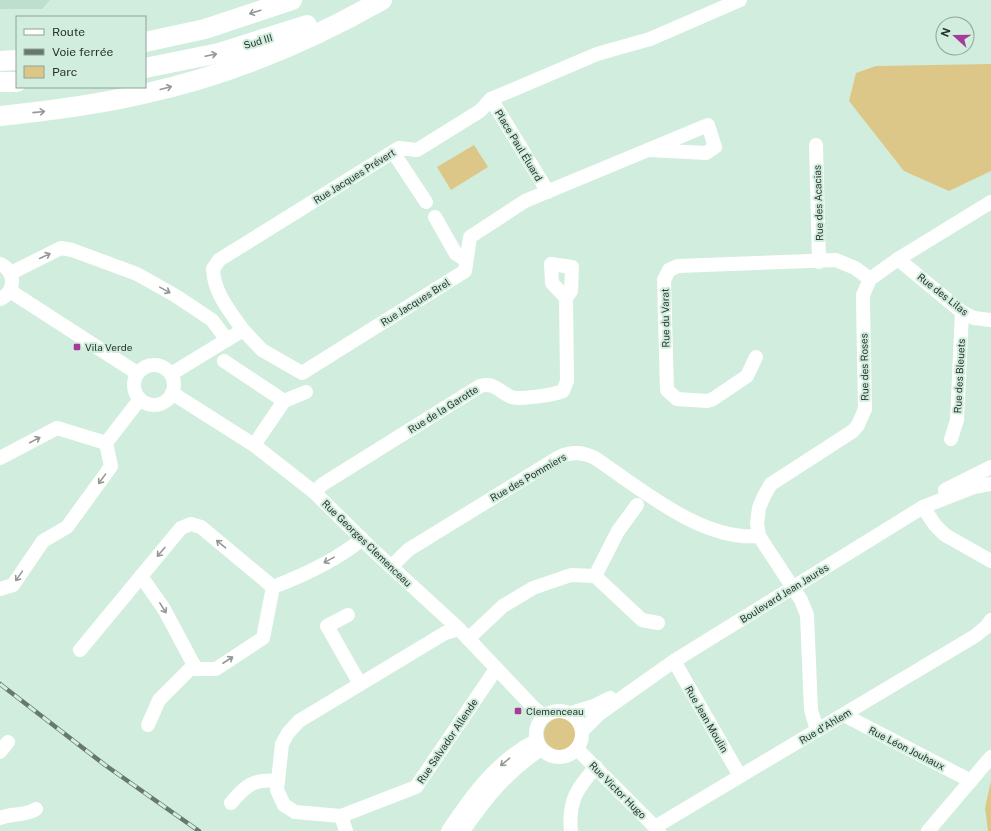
<svg xmlns="http://www.w3.org/2000/svg" width="991" height="831" viewBox="0 0 991 831" font-family="'Public Sans',sans-serif">
  <rect width="100%" height="100%" fill="#d1eddd"/>
  <path fill="#bedfcd" d="M0,0H50L42,9H0Z"/>
  <g fill="#dcc789">
    <path d="M991,64V171L949,191L904,171L849,101L856,73L876,66Z"/>
    <path d="M474,145L488,167L451,190L437,167Z"/>
    <circle cx="560" cy="734" r="16"/>
    <path d="M991,781V831H988L985,808Z"/>
  </g>
  <g fill="none" stroke-linecap="round" stroke-linejoin="round">
    <g stroke="#fff" stroke-width="14">
      <path d="M491,99L548,192"/>
      <path d="M816,145L819,262"/>
      <path d="M393,152L426,202"/>
      <path d="M435,217L456,254L466,260"/>
      <path d="M898,259L962,312L974,318L991,320"/>
      <path d="M0,264C16,271 16,292 0,299"/>
      <path d="M11,273L61,248L72,250L137,274L176,296L212,320L227,340"/>
      <path d="M10,291L137,373"/>
      <path d="M243,330C229,310 214,293 213,269L219,260L399,148L417,150L480,111L491,99L597,54L650,39L740,0"/>
      <path d="M756,357L747,376L713,399L707,401L677,399L667,390L664,280L669,270L678,266L836,260L855,268L870,279"/>
      <path d="M224,361L284,401L254,445"/>
      <circle cx="154" cy="385" r="20"/>
      <path d="M171,374L243,330L262,350L302,373L465,271L470,237L525,201L708,125L715,147L706,153L649,150"/>
      <path d="M172,393L254,445L314,492L373,550L459,629L534,708L544,716"/>
      <path d="M284,401L306,392"/>
      <path d="M951,439L957,420L962,312"/>
      <path d="M106,443L140,399"/>
      <path d="M0,458L57,428L106,443"/>
      <path d="M945,490L991,467"/>
      <path d="M314,492L323,484L480,386C495,382 498,391 511,397C519,400 554,395 563,391L567,381L566,298L571,291L572,267L551,264L552,283L566,298"/>
      <path d="M923,507L935,525L945,535L991,561"/>
      <path d="M391,567L408,550L559,457C572,451 583,452 595,458C640,488 701,541 759,536"/>
      <path d="M141,576L164,609L196,669H216L263,638L273,587"/>
      <path d="M595,576L618,531L637,505"/>
      <path d="M0,589L13,585L43,541L67,527L107,472L111,466L106,443"/>
      <path d="M348,615L327,626L360,684"/>
      <path d="M459,629L445,633L299,721L288,733L282,744L277,790L284,805L295,812L341,816L416,787L496,669"/>
      <path d="M468,639L503,606L533,588L571,575L595,576L642,620L658,623"/>
      <path d="M80,650L181,528L191,524L201,527L273,587C302,576 338,559 362,539"/>
      <path d="M674,661L740,776"/>
      <circle cx="559" cy="734" r="23"/>
      <path d="M571,713L594,706L610,698"/>
      <path d="M844,715L971,781"/>
      <path d="M148,725L159,700L194,665"/>
      <path d="M583,730L599,714L674,661L923,507L974,487L991,484"/>
      <path d="M817,730L811,710L807,615L801,600L759,536L757,523L759,508L764,496L771,484L853,431L858,425L865,409L863,303V295L870,279L898,259L991,202"/>
      <path d="M577,749L659,831"/>
      <path d="M0,752L8,742"/>
      <path d="M231,803C245,786 254,778 278,781"/>
      <path d="M341,816L346,831"/>
      <path d="M0,818C12,813 25,816 36,809"/>
      <path d="M655,827L975,636L986,627L991,620"/>
      <path d="M448,831C472,795 497,760 537,740"/>
      <path d="M463,831C487,796 506,773 541,749"/>
      <path d="M571,831C568,801 577,788 596,767"/>
      <path d="M928,831L991,757"/>
    </g>
    <g stroke="#fff" stroke-width="20">
      <path d="M145,42L205,29L292,0"/>
      <path d="M0,61L17,60"/>
      <path d="M145,68L219,53L307,25"/>
      <path d="M0,82H17"/>
      <path d="M0,116C48,111 96,105 143,94C227,76 308,42 382,0"/>
    </g>
    <defs>
      <path id="rail" d="M0,684L105,765L199,831"/>
    </defs>
    <use href="#rail" stroke="#68786f" stroke-width="4.5"/>
    <use href="#rail" stroke="#d1eddd" stroke-width="3" stroke-dasharray="9" stroke-linecap="butt"/>
  </g>
  <defs><path id="oneway-shaft" d="M-6 0H5M1.5-3L5.5 0L1.5 3" fill="none" stroke-width="1.6" stroke-linecap="round" stroke-linejoin="round"/></defs>
  <g stroke="#949996">
    <use href="#oneway-shaft" transform="translate(255 12) rotate(162)"/>
    <use href="#oneway-shaft" transform="translate(211 55) rotate(-12)"/>
    <use href="#oneway-shaft" transform="translate(166 88) rotate(-15)"/>
    <use href="#oneway-shaft" transform="translate(39 112) rotate(-6)"/>
    <use href="#oneway-shaft" transform="translate(45 256) rotate(-25)"/>
    <use href="#oneway-shaft" transform="translate(165 290) rotate(29)"/>
    <use href="#oneway-shaft" transform="translate(35 440) rotate(-28)"/>
    <use href="#oneway-shaft" transform="translate(102 479) rotate(126)"/>
    <use href="#oneway-shaft" transform="translate(221 544) rotate(-140)"/>
    <use href="#oneway-shaft" transform="translate(161 552) rotate(130)"/>
    <use href="#oneway-shaft" transform="translate(329 560) rotate(151)"/>
    <use href="#oneway-shaft" transform="translate(19 576) rotate(125)"/>
    <use href="#oneway-shaft" transform="translate(163 608) rotate(58)"/>
    <use href="#oneway-shaft" transform="translate(228 660) rotate(-33)"/>
    <use href="#oneway-shaft" transform="translate(505 762) rotate(140)"/>
  </g>
  <g fill="#a63b9b" stroke="#d1eddd" stroke-width="1.5">
    <rect x="73" y="343" width="8" height="8" rx="2"/>
    <rect x="514" y="707" width="8" height="8" rx="2"/>
  </g>
  <g text-anchor="middle" dominant-baseline="central" stroke-width="4" stroke-linejoin="round" paint-order="stroke">
    <g font-size="10" fill="#29332d" stroke="#d1eddd">
      <text transform="translate(258 41) rotate(-17)">Sud III</text>
      <text transform="translate(519 145) rotate(59)">Place Paul Éluard</text>
      <text transform="translate(354 176) rotate(-32)">Rue Jacques Prévert</text>
      <text transform="translate(818 203) rotate(-92)">Rue des Acacias</text>
      <text transform="translate(943 294) rotate(38)">Rue des Lilas</text>
      <text transform="translate(415 302) rotate(-32)">Rue Jacques Brel</text>
      <text transform="translate(665 318) rotate(-91)">Rue du Varat</text>
      <text transform="translate(864 367) rotate(-91)">Rue des Roses</text>
      <text transform="translate(959 376) rotate(-87)">Rue des Bleuets</text>
      <text transform="translate(443 409) rotate(-32)">Rue de la Garotte</text>
      <text transform="translate(528 477) rotate(-30)">Rue des Pommiers</text>
      <text transform="translate(367 543) rotate(44)">Rue Georges Clemenceau</text>
      <text transform="translate(784 593) rotate(-32)">Boulevard Jean Jaurès</text>
      <text transform="translate(707 719) rotate(60)">Rue Jean Moulin</text>
      <text transform="translate(825 726) rotate(-31)">Rue d'Ahlem</text>
      <text transform="translate(447 741) rotate(-56)">Rue Salvador Allende</text>
      <text transform="translate(907 748) rotate(27)">Rue Léon Jouhaux</text>
      <text transform="translate(618 790) rotate(45)">Rue Victor Hugo</text>
    </g>
    <g font-size="10" fill="#29332d" stroke="#d1eddd" text-anchor="start">
      <text x="85" y="347">Vila Verde</text>
      <text x="526" y="711">Clemenceau</text>
    </g>
  </g>
  <rect x="16" y="16" width="130" height="72" fill="#d1eddd" stroke="#8ea397"/>
  <rect x="24" y="29" width="20" height="6" fill="#ffffff" stroke="#8ea397"/>
  <text x="52" y="36" font-size="12" fill="#29332d">Route</text>
  <rect x="24" y="49" width="20" height="6" fill="#68786f" stroke="#8ea397"/>
  <text x="52" y="56" font-size="12" fill="#29332d">Voie ferrée</text>
  <rect x="24" y="66" width="20" height="12" fill="#dcc789" stroke="#8ea397"/>
  <text x="52" y="76" font-size="12" fill="#29332d">Parc</text>
  <g transform="translate(955 36) rotate(291)"><circle r="19" fill="#d1eddd" stroke="#8ea397"/>
  <path d="M0-3L7 15L0 10L-7 15Z" fill="#a63b9b"/>
  <text y="-6" font-size="11" font-weight="bold" text-anchor="middle" fill="#29332d">N</text>
  </g>
</svg>
